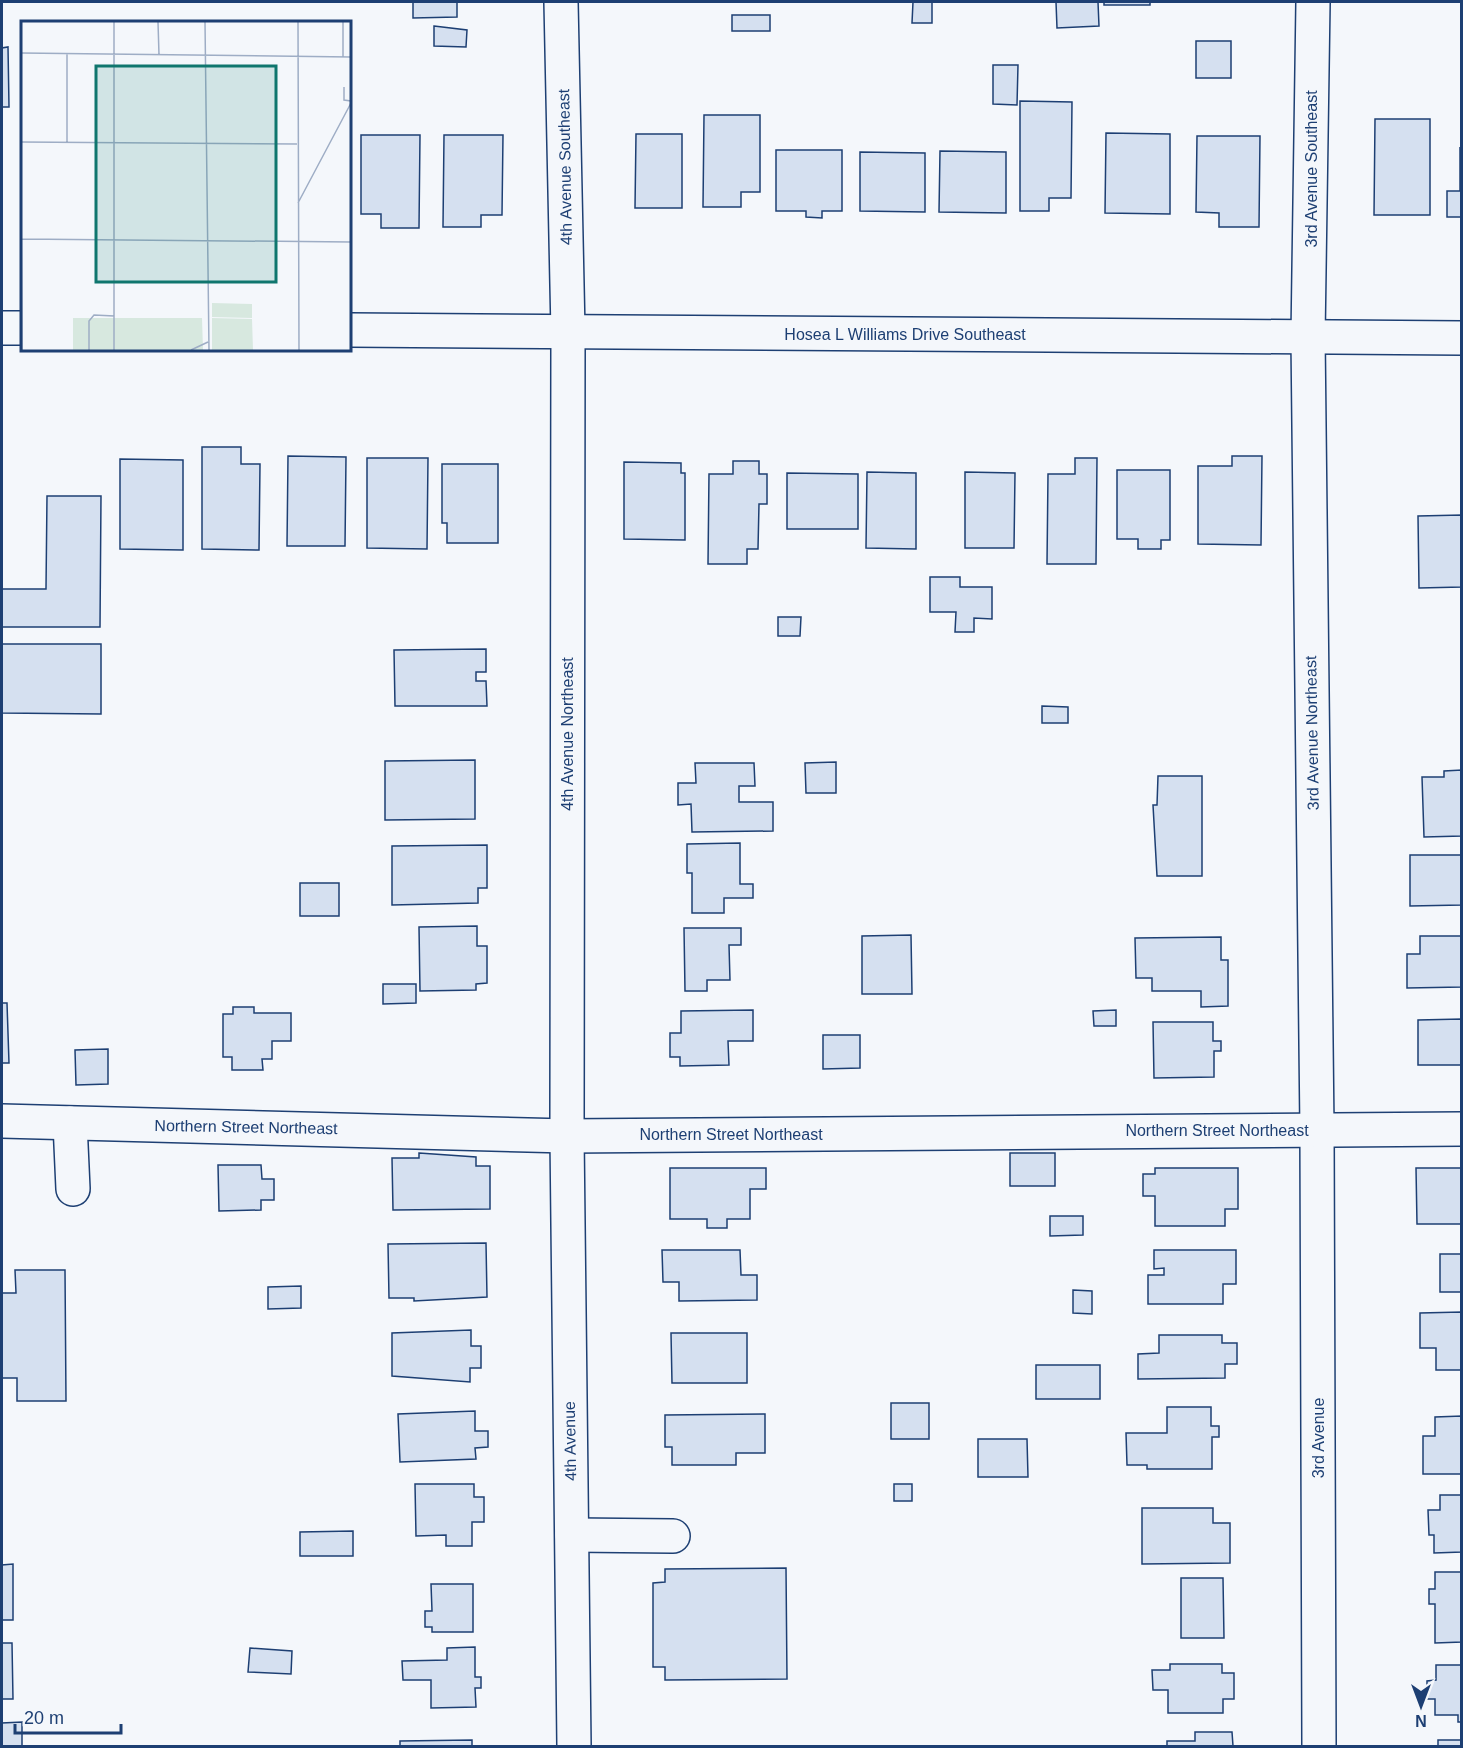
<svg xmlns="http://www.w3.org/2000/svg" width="1463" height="1748" viewBox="0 0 1463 1748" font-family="Helvetica,sans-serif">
  <rect width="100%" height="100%" fill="#f4f7fb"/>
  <g fill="#d5e0f0" stroke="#1d3f73" stroke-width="1.5">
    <path d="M384,2H457V17L413,18V2Z"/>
    <path d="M913,2H932V23H912Z"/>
    <path d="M1056,2H1098L1099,26L1057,28Z"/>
    <rect x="1104" y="2" width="46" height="3"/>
    <rect x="732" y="15" width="38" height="16"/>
    <path d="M434,26L467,30L466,47L434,46Z"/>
    <rect x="1196" y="41" width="35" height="37"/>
    <path d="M8,47L9,107H2V48Z"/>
    <path d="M993,65H1018L1017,105L993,104Z"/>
    <path d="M1020,101L1072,102L1071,198H1049V211H1020Z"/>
    <path d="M704,115H760V192H741V207H703Z"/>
    <path d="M1375,119H1430V215H1374Z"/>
    <path d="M1106,133L1170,134V214L1105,213Z"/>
    <path d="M636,134H682V208H635Z"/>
    <path d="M361,135H420L419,228H381V214H361Z"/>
    <path d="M444,135H503L502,215H481V227H443Z"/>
    <path d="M1197,136H1260L1259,227H1219V213L1196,212Z"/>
    <path d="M1460,147L1462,217H1447V191H1460Z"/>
    <path d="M776,150H842V211H822V218L806,217V211H776Z"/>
    <path d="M940,151L1006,152V213L939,212Z"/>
    <path d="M860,152L925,153V212L860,211Z"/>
    <path d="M202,447H241V464H260L259,550L202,549Z"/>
    <path d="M288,456L346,457L345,546H287Z"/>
    <path d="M1232,456H1262L1261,545L1198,544V466H1232Z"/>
    <path d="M367,458H428L427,549L367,548Z"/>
    <path d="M1075,458H1097L1096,564H1047L1048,474H1075Z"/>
    <path d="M120,459L183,460V550L120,549Z"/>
    <path d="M733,461H759V474H767V504H759L758,549H747V564H708L709,474H733Z"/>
    <path d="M624,462L681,463V473H685V540L624,539Z"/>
    <path d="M442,464H498V543H447V523H442Z"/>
    <path d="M1117,470H1170V540H1161V549H1138V539H1117Z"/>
    <path d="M867,472L916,473V549L866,548Z"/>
    <path d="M965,472L1015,473L1014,548H965Z"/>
    <path d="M787,473L858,474V529H787Z"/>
    <path d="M47,496H101L100,627H2V589H46Z"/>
    <path d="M1462,515V587L1419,588L1418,516Z"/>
    <path d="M930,577H960V587H992V619L974,618V632H955L956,612H930Z"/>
    <path d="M778,617H801L800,636H778Z"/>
    <path d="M2,644H101V714L2,713Z"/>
    <path d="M486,649V672H476V681H486L487,706H395L394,650Z"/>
    <path d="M1042,706L1068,707V723H1042Z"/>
    <path d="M475,760V819L385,820V761Z"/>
    <path d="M836,762V793H806L805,763Z"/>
    <path d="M695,763H754L755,786H739V802H773V831L692,832L691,804L678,805V783H696Z"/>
    <path d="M1462,770V836L1424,837L1422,777H1444V771Z"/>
    <path d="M1158,776H1202V876H1157L1153,805H1157Z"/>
    <path d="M740,843V884H753V898H724V913H692V873H687V844Z"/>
    <path d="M487,845V888H478V903L392,905V846Z"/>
    <path d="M1410,855H1462V905L1410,906Z"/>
    <rect x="300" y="883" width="39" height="33"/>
    <path d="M477,926V946H487V983L476,984V990L420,991L419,927Z"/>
    <path d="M684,928H741V945H729L730,980H707V991H685Z"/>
    <path d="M911,935L912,994H862V936Z"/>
    <path d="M1420,936H1462V987L1407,988V954H1420Z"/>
    <path d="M1221,937V960H1228V1006L1201,1007V991H1152V978H1136L1135,938Z"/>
    <path d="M383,984H416V1003L383,1004Z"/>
    <path d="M2,1003H7L9,1063H2Z"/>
    <path d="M233,1007H254V1013H291V1041H272V1059H262L263,1070H232V1057H223V1014H233Z"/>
    <path d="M753,1010V1041H728L729,1065L680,1066V1057H670V1033H681V1011Z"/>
    <path d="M1116,1010V1026H1094L1093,1011Z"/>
    <path d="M1462,1019V1065H1418V1020Z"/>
    <path d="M1153,1022H1213V1041H1221V1051H1214V1077L1154,1078Z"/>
    <path d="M823,1035H860V1068L823,1069Z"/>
    <path d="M108,1049V1084L76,1085L75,1050Z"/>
    <path d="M419,1153L476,1157V1166H490V1209L393,1210L392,1158H419Z"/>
    <rect x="1010" y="1153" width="45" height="33"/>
    <path d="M218,1165H261L262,1179H274V1200H261V1210L219,1211Z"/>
    <path d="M670,1168H766V1189H750V1219H727V1228H707V1219H670Z"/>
    <path d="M1155,1168H1238V1209H1225V1226H1155V1196H1143V1174H1155Z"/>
    <path d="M1416,1168H1462V1224H1417Z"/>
    <path d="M1050,1216H1083V1235L1050,1236Z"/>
    <path d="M486,1243L487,1297L414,1301V1298H389L388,1244Z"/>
    <path d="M662,1250H740L741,1275H757V1300L679,1301V1282H663Z"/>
    <path d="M1154,1250H1236V1284H1223V1304H1148V1275H1164V1268L1154,1269Z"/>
    <rect x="1440" y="1254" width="22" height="38"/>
    <path d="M15,1270H65L66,1401H17V1378H2V1293H16Z"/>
    <path d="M301,1286V1308L268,1309V1287Z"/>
    <path d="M1073,1290L1092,1291V1314L1073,1313Z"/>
    <path d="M1462,1312V1370H1436V1348H1420V1313Z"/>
    <path d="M471,1330V1346H481V1368H470V1382L392,1376V1333Z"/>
    <path d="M671,1333H747V1383H672Z"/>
    <path d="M1159,1335H1222V1343H1237V1364H1225V1378L1138,1379V1354L1159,1353Z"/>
    <rect x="1036" y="1365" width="64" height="34"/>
    <rect x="891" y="1403" width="38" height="36"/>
    <path d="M1167,1407H1211V1426H1219V1437H1212V1469H1147V1465H1127L1126,1433H1167Z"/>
    <path d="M475,1411V1431H488V1447L475,1448L476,1459L400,1462L398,1414Z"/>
    <path d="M765,1414V1453H736V1465H672V1447H665V1415Z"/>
    <path d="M1462,1416V1474H1423V1436H1435V1417Z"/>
    <path d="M978,1439H1027L1028,1477H978Z"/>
    <path d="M415,1484H474V1497H484V1522H472V1546H446V1535L416,1536Z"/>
    <rect x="894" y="1484" width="18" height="17"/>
    <path d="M1440,1495H1462V1552L1434,1553V1535H1429L1428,1510H1440Z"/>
    <path d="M1142,1508H1213V1523H1230V1563L1142,1564Z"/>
    <path d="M353,1531V1556H300V1532Z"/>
    <path d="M13,1564V1620H2V1565Z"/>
    <path d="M786,1568L787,1679L665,1680V1667H653V1583L665,1582V1569Z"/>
    <path d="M1435,1572H1462V1642L1435,1643V1604H1429V1589H1435Z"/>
    <path d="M1181,1578H1223L1224,1638H1181Z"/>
    <path d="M431,1584H473V1632H432V1627H425V1611H432Z"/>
    <path d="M2,1643H12L13,1699H2Z"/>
    <path d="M475,1647V1677H481V1688H475L476,1707L431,1708V1680H403L402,1661L447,1660V1648Z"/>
    <path d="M250,1648L292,1651L291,1674L248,1672Z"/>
    <path d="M1170,1664H1222V1673H1234V1699H1223V1713H1168V1690H1153L1152,1670H1170Z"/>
    <path d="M1436,1665H1462V1722H1458V1715H1435V1699H1427V1681L1436,1680Z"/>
    <path d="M22,1722V1746H2V1723Z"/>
    <path d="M1195,1732H1232L1233,1746H1167V1741H1195Z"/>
    <path d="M472,1740V1746H400V1741Z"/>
    <rect x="1438" y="1740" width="24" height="6"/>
  </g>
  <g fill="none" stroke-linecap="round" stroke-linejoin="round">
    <defs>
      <g id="minor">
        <path d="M561,2L568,332L567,1136L574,1746"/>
        <path d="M1313,2L1308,337L1317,1130L1319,1746"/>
        <path d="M2,328H22"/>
        <path d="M350,330L1462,338"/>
        <path d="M2,1121L567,1136L1462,1129"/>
        <path d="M70,1123L73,1189"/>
        <path d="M572,1535L673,1536"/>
      </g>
    </defs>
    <use href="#minor" stroke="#1d3f73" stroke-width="36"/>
    <use href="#minor" stroke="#f4f7fb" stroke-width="33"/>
  </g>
  <g text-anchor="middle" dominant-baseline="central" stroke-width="4.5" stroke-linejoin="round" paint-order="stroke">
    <g font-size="16" fill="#1d3f73" stroke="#f4f7fb">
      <text transform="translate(565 167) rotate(-91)">4th Avenue Southeast</text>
      <text transform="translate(1311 169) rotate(-90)">3rd Avenue Southeast</text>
      <text x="905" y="334">Hosea L Williams Drive Southeast</text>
      <text transform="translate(1312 733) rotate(-91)">3rd Avenue Northeast</text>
      <text transform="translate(567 734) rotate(-90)">4th Avenue Northeast</text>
      <text transform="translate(246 1127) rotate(1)">Northern Street Northeast</text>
      <text x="1217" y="1130">Northern Street Northeast</text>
      <text x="731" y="1134">Northern Street Northeast</text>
      <text transform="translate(1318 1438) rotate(-90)">3rd Avenue</text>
      <text transform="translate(570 1441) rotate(-91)">4th Avenue</text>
    </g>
  </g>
  <g transform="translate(21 21)">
    <rect width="330" height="330" fill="#f4f7fb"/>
    <path d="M191,282L231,283V297L191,296ZM52,297H181L182,329H52ZM191,297L231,298L232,329H191Z" fill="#d7e8df"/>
    <path fill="none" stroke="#9eadc5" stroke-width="1.5" d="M93,1V295M137,1L138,34M184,1L188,329M277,1L278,329M322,1V36M0,32L330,36M46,33V121M323,66V79L330,80M0,121L276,123M0,168L1,329M277,182L330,82M0,218L330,221M68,329V300L73,294L93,295V329M170,329L187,321"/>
    <path fill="#0f766e" fill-opacity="0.15" stroke="#0f766e" stroke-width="3" d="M75,45H255V261H75Z"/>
    <rect width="330" height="330" fill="none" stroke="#1d3f73" stroke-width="3"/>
  </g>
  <rect width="1463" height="1748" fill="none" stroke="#1d3f73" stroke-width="6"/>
  <g transform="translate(1421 1706) rotate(180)" stroke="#f4f7fb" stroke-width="4.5" paint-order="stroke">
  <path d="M0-4.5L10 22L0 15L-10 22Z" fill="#1d3f73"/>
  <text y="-9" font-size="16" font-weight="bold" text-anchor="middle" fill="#1d3f73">N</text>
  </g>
  <path d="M15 1724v9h106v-9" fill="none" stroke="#1d3f73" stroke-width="3"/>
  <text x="24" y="1724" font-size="18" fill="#1d3f73" stroke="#f4f7fb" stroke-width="4.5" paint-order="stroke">20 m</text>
</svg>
